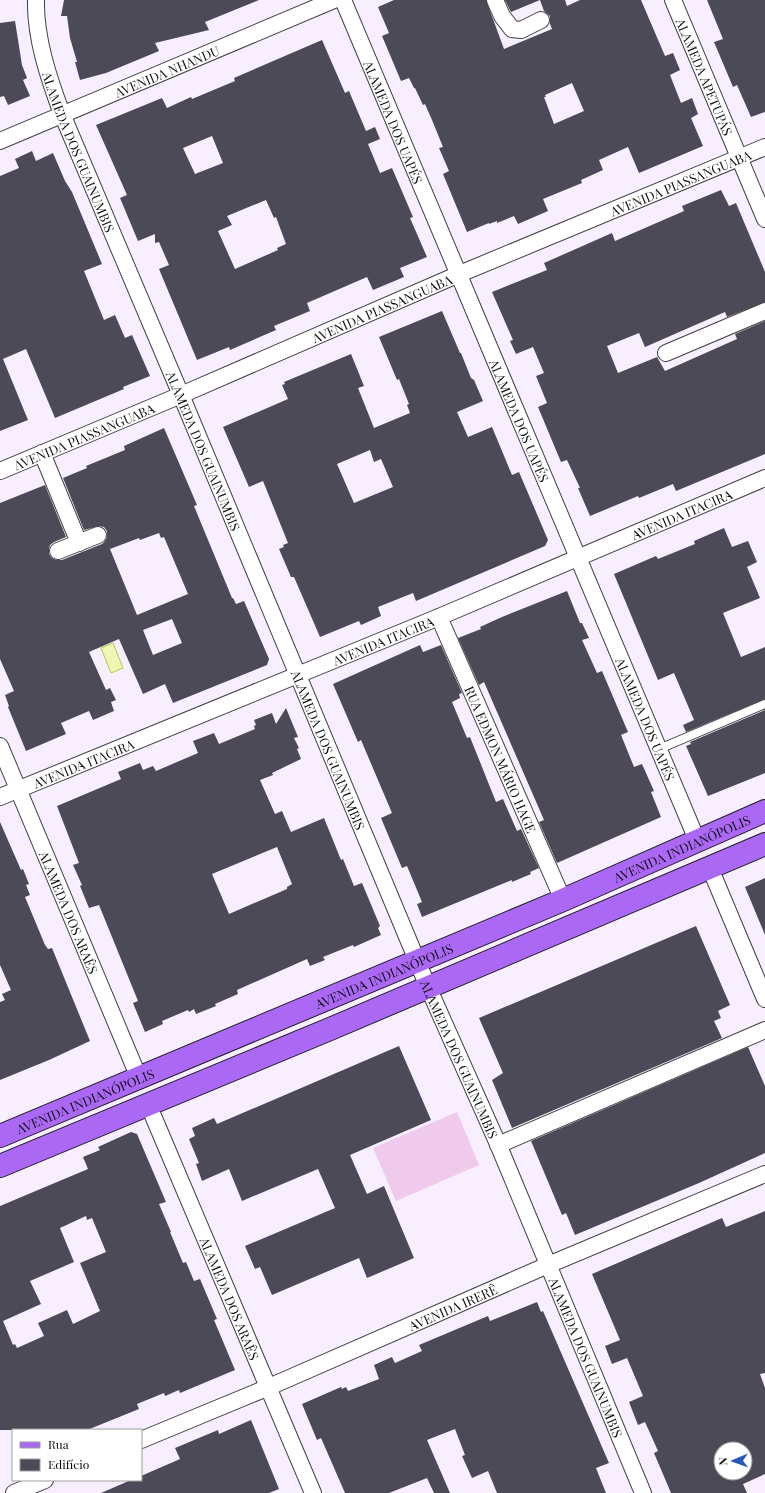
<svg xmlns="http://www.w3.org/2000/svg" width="765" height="1493" viewBox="0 0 765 1493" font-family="'Playfair Display',serif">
  <rect width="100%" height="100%" fill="#f7eeff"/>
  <path fill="#f0caed" d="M457,1112L479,1165L396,1201L373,1148Z"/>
  <path fill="#eff5b4" stroke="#b9ca3d" d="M113,643L123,668L111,673L101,648Z"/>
  <g fill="#4b4a56" fill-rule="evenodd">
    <path d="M64,0H259L205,22L209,30L155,43L159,51L106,73L80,80L75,62H77L70,38L67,16H61Z"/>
    <path d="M394,0H486L504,49L552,29L550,24V16L544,11L540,0L511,12L505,0H565L567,6L580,0H641L665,56L673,53L680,70L670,75L681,103L692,98L698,114L691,118L703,146L639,173L628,147L599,160L603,170L581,180L582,183L543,199L548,211L518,224L514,216L497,223V221L489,224V223L467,232L443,174L449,171L439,148L443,147L432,120L425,104L423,105L415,88H414L409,78L401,81L382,36L389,33L378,7ZM572,83L584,111L554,124L544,97H546L545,95Z"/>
    <path d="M707,0H765V112L751,117L737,85L733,87L714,42L723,39Z"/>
    <path d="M15,21L22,65L27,78L23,80L30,96L8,105L4,96L0,97V23Z"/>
    <path d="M322,40L345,93L349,91L366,131L375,127L380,139L368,144L380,173L392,168L413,217L410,218L427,257L400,268L404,277L373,290L367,277L307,303L310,311L274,326L276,330L230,350L229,347L197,360L159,269L169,265L159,242L155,243V234L138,241L120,198L127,195L96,125L162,98L167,108L191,97L192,99L235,81L234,78ZM212,136L223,163L195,174L183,148ZM266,200L274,218L276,217L286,244L277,248L278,250L235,269L218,231L232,225L227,216Z"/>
    <path d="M32,151L36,161L53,153L65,181L72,192L102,264L84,271L104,320L115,315L125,338L132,335L150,376L123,387L124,389L55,418L26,349L3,359L28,420L0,431V176L19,168L15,159Z"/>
    <path d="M721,190L729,206L736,203L765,272V302L727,317L725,312L645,347L639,333L607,346L618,373L657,357L665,371L737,339L735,334L765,321V454L676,491L673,484L639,498L638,496L590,516L578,488H580L567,460L561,462L538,407L547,403L536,376L544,373L533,347L516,354L510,341L513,340L492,292L547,270L544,263L612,233L615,241L684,211L682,206Z"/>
    <path d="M442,311L460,353H461L471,378L474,380L483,401L457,412L468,437L492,427L512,475L519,472L548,540L545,546L416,601L413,593L378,607L381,616L361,625L359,621L320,637L294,577H291L279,549L284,547L283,545L288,543L263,481L249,487L223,427L288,399L282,385L285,384L284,382L351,354L364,386L358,388L374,428L410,413L407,405L409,404L399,379L397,380L379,337ZM370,450L374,462L381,459L393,487L354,503L337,464Z"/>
    <path d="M164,428L197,505L194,506L232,598H233L236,604L244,601L269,659L267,665L173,703L165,684L143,694L119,639L89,652L106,690L110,688L116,700L111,702L114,711L93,720L89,711L61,723L66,734L26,751L8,707L9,706L5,695L14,691L0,659V503L45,485L66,537L54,542L50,545L49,549V554L52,558L56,560H62L102,544L105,541L107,537V531L104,527L99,526L84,530L63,478L87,468L86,466L125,450L124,446ZM159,533L161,538L164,537L188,594L137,615L110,549L139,538L140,540ZM172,619L182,643L153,655L143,630Z"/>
    <path d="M724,528L732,547L748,541L757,562L747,567L760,598L723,613L741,657L765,647V699L686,732L683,725L694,720L674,673L658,680L614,574L656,556L658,559L695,544L694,541Z"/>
    <path d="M567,591L580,623H582L589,638L582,640L597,673L602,671L628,732L621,735L634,767L642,764L654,791L651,792L661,817L557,863L539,822L544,820L484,682L479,685L458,638L481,629L480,627L502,617Z"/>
    <path d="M420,645L423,652L441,645L462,693L459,694L460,698L452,702L467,738L470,737L496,802L503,799L517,831L521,829L539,868L530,872L531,874L512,882V880L422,917L417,904L422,902L407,866L402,868L381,818L392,813L361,740L358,742L333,684Z"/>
    <path d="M286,708L298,737L294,738L299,748L297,749L301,759L272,773L273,775L260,780L275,814L282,811L291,832L324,818L341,860L343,859L354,886L362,883L380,926L378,928L381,935L354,947L353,945L323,957L325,960L310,966L307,959L237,990L238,994L215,1004L216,1006L196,1014L194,1009L189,1012L188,1010L162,1021L163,1024L145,1032L133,1003L138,1001L99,905L89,908L80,886L82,885L73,865L79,863L57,806L121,779L118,772L140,763L143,770L153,766L156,771L198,753L193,741L214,733L219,744L255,729L254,726L256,725L254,720L272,713L276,724ZM277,847L292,884L287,887V889L229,914L212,874Z"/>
    <path d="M765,710V773L708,796L686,746L691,744L690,742Z"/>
    <path d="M0,822L21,870L23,869L29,884L26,885L30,895L25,897L45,945L48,949L52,948L90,1041L49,1060L0,1080V1002L5,1000L2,994L11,990L0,965Z"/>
    <path d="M765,878V935L745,887Z"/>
    <path d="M696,926L730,1005L718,1011L721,1018L714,1021L722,1038L512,1128L492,1080L503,1073L479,1018Z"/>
    <path d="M399,1046L431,1120L350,1155L367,1194L384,1186L414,1258L367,1278L359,1258L272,1295L260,1267L255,1269L245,1246L335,1208L318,1169L242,1201L229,1169L202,1181L196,1164L199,1163L189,1139L195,1136L192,1128L214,1118L217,1124Z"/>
    <path d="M748,1047L765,1086V1153L699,1183L575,1235L566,1213L562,1215L531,1141Z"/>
    <path d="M131,1132L137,1134L166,1202L159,1204L171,1232H170L183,1263L186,1262L194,1281L200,1279L217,1319L214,1320L235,1370L180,1393L179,1390L165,1396L164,1393L137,1404L139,1409L87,1430H0V1206L88,1169L83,1157L100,1150L98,1147ZM86,1216L87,1220L92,1218L106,1252L80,1263L100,1311L73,1324L67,1310L38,1323L44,1336L17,1348L15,1344L13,1345L3,1321L41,1304L30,1281L74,1262L60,1228Z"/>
    <path d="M765,1211V1373L760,1374L765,1388V1474L743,1484L747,1493H671L654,1453L658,1451L645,1422L638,1425L629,1402L643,1396L627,1358L612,1364L605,1346L620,1340L592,1274L722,1218L726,1227ZM721,1449H745V1473H721Z"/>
    <path d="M537,1302L541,1312L543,1311L609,1463L596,1468L606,1493H497L488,1471L472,1478L462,1456L465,1455L455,1429L427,1440L450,1493H434L427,1478L389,1493H345L321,1438L317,1440L302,1404L341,1387L342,1389L346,1387L348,1391L379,1379L374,1365L392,1357L395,1363L422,1351L419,1345L488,1316L490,1321Z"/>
    <path d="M251,1420L279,1489L269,1493H101L131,1480H141V1476L180,1459L175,1448L218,1430L219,1434Z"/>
  </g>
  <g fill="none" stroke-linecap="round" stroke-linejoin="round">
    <defs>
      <path id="service" d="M659,749L765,704"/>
      <g id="minor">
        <path id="s1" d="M36,0C35,38 49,79 62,114L181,395L428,987L498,1144L643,1493"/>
        <path id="s2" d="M343,0C460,281 580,560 697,840"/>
        <path d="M495,0L502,16L512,29L521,30L541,20"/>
        <path id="s3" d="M673,0L765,219"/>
        <path id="s4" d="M0,141L334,0"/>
        <path d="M666,353L765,311"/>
        <path d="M42,453L79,543"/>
        <path id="s5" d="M0,471L181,395L457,275L765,147"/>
        <path d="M58,551L98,535"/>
        <path id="s6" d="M439,617L563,900"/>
        <path id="s7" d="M0,746L139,1078"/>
        <path id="s8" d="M0,797L439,617L765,478"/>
        <path d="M710,868L765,999"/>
        <path id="s9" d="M148,1104L313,1493"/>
        <path d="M498,1145L765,1030"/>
        <path id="s10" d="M141,1440L269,1387L548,1265L765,1174"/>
        <path d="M14,1493L45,1480"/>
      </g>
      <g id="primary">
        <path id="s11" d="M0,1136L563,900L765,811"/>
        <path d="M0,1166L330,1029L765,844"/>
      </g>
    </defs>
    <use href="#service" stroke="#404040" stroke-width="10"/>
    <use href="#minor" stroke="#404040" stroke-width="18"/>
    <use href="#primary" stroke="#1e1e1e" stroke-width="24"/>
    <use href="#service" stroke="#fff" stroke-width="8"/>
    <use href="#minor" stroke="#fff" stroke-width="16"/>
    <use href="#primary" stroke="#ab68f5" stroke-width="22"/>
  </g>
  <g text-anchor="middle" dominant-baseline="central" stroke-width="4" stroke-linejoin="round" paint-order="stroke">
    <g font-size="13" fill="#0d0d0d" stroke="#fff">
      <text stroke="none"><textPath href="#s4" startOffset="181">AVENIDA NHANDU</textPath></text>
      <text stroke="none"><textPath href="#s3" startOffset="83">ALAMEDA APETUPÁS</textPath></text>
      <text stroke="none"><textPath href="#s2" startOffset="132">ALAMEDA DOS UAPÉS</textPath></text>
      <text stroke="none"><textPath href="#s1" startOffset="159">ALAMEDA DOS GUAINUMBIS</textPath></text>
      <text stroke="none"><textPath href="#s5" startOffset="739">AVENIDA PIASSANGUABA</textPath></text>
      <text stroke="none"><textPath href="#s5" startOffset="415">AVENIDA PIASSANGUABA</textPath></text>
      <text stroke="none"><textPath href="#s2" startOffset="456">ALAMEDA DOS UAPÉS</textPath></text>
      <text stroke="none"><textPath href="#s5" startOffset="91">AVENIDA PIASSANGUABA</textPath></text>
      <text stroke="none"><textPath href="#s1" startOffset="483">ALAMEDA DOS GUAINUMBIS</textPath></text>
      <text stroke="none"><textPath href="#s8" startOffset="738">AVENIDA ITACIRA</textPath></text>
      <text stroke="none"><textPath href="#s8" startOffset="414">AVENIDA ITACIRA</textPath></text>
      <text stroke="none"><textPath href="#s2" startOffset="780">ALAMEDA DOS UAPÉS</textPath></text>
      <text stroke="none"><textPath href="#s1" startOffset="807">ALAMEDA DOS GUAINUMBIS</textPath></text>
      <text stroke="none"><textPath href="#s6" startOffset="155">RUA EDMON MÁRIO HAGE</textPath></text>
      <text stroke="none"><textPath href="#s8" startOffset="90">AVENIDA ITACIRA</textPath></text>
      <text stroke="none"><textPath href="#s11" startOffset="740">AVENIDA INDIANÓPOLIS</textPath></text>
      <text stroke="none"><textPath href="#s7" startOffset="180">ALAMEDA DOS ARAÊS</textPath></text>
      <text stroke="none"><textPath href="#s11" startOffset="416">AVENIDA INDIANÓPOLIS</textPath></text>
      <text stroke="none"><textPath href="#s1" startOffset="1143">ALAMEDA DOS GUAINUMBIS</textPath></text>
      <text stroke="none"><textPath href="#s11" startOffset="92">AVENIDA INDIANÓPOLIS</textPath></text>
      <text stroke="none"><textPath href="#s9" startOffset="211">ALAMEDA DOS ARAÊS</textPath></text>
      <text stroke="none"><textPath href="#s10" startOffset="339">AVENIDA IRERÊ</textPath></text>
      <text stroke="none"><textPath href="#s1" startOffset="1467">ALAMEDA DOS GUAINUMBIS</textPath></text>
    </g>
  </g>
  <rect x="12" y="1429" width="130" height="52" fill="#ffffff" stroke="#9e9e9e"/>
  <rect x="20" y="1442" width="20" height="6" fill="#ab68f5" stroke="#9e9e9e"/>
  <text x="48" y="1449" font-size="12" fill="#0d0d0d">Rua</text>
  <rect x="20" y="1459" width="20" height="12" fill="#4b4a56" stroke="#9e9e9e"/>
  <text x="48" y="1469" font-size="12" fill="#0d0d0d">Edifício</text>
  <g transform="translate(733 1461) rotate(268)"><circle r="19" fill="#ffffff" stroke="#9e9e9e"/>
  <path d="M0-3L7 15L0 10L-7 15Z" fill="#2958ba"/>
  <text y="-6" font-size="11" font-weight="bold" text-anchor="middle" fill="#0d0d0d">N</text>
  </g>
</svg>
